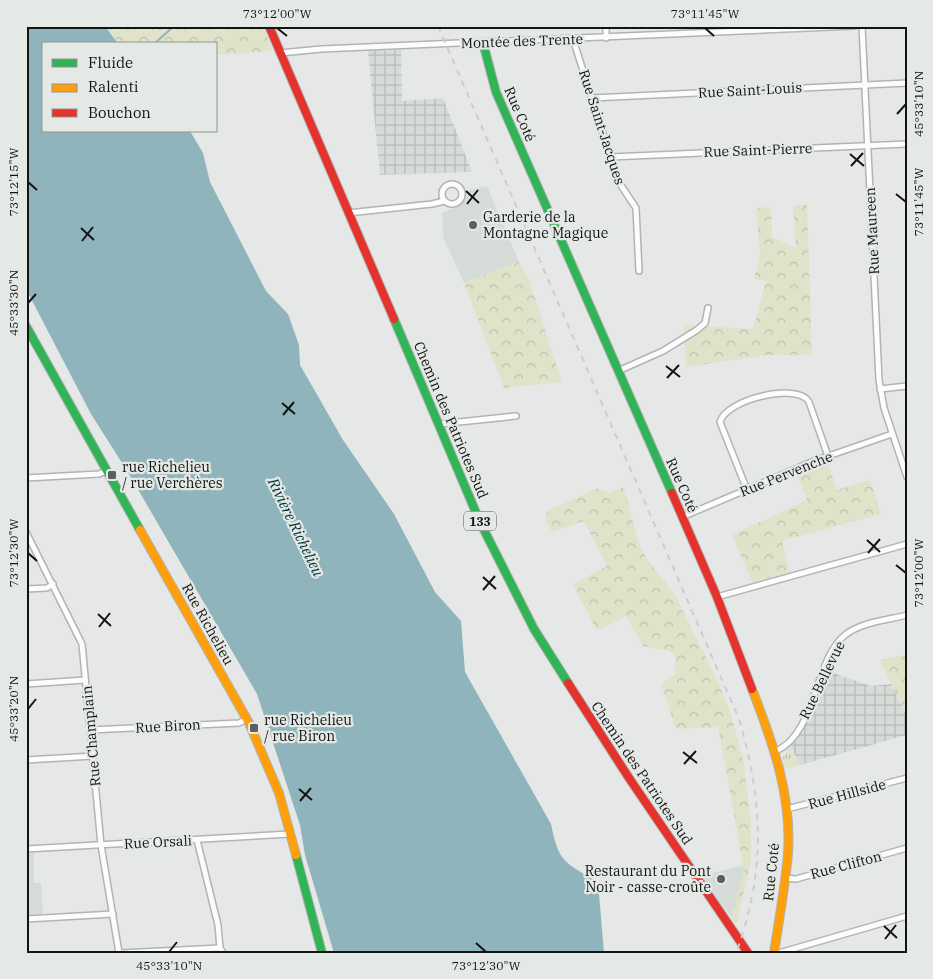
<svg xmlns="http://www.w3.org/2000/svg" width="933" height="979" viewBox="0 0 933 979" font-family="'IBM Plex Serif',serif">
  <defs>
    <pattern id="industrial-grid" width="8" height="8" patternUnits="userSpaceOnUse" patternTransform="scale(1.25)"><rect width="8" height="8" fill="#d5dcd8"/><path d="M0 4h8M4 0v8" fill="none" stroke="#b6bcb8"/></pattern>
    <pattern id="grass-tufts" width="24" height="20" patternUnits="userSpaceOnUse" patternTransform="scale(1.25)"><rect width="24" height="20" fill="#e0e2ca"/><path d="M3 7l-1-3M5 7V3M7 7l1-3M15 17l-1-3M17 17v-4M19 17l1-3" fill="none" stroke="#bfc1ad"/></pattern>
    <pattern id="forest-crowns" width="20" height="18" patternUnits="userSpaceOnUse" patternTransform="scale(1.25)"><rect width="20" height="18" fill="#e0e2ca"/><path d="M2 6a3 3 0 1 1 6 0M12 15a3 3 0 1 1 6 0" fill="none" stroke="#bfc1ad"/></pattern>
  </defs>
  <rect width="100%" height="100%" fill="#e6e8e7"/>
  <g fill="#d5dcd8">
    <path d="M487,186L519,262L464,283L443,237L442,213L461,205L469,190Z"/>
    <path d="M34,853V883H41L43,914L26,915V854Z"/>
    <path d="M743,865L744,870L732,918L701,876Z"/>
  </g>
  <g fill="url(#industrial-grid)">
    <path d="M401,50L402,101L443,98L472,172L380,175L368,51Z"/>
    <path d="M827,671L871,686L891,684L907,716V735L800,765L791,747L805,727Z"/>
  </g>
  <path fill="url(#grass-tufts)" d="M791,747L800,765L783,769V757Z"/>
  <g fill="url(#forest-crowns)">
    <path d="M106,26H263L273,51L216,55V44H118Z"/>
    <path d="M807,204L812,355H767L686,367L684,325L753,329L766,281L754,279L760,254L756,208L771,207L772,237L796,248L793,206Z"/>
    <path d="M519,262L529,280L562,382L504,388L464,283Z"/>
    <path d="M827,461L837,490L870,479L881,514L782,541L790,572L752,582L732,535L807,500L796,473Z"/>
    <path d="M624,487L638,541L647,559L674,593L715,676L730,711L744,763L751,824V861L736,925L732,918L744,870L718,727L676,729L661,684L675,674V656L671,651L643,646L626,616L597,631L573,584L607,566L584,521L552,532L546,520L547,511L598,488L610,493Z"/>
    <path d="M907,654V716L880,660Z"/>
  </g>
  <path fill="#8fb4bc" d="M26,26H105L118,44H44V131H190L203,153L210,182L266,291L288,314L299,345L300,365L343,440L394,514L435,592L461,621L465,672L551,824C559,864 565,862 598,882L604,953H334L305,855L300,825L257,694L129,474L91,414L26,289Z"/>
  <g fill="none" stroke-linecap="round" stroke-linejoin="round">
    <path stroke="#8fb4bc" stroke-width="2" d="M154,44L174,26"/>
    <defs>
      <g id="street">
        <path d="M606,26V38"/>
        <path d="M862,26L879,380L884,408L907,477"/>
        <path d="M573,39L618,181L636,208L639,271"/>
        <path d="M280,53L321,49L854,26"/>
        <path d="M592,98L907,83"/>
        <path d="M610,157L907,144"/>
        <circle cx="452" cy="194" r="10"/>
        <path d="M348,213L432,204L444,201"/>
        <path d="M618,371L663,351L697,330L705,323L708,308"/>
        <path d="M880,389L907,386"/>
        <path d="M440,424L516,416"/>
        <path d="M26,478L99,474L106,471"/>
        <path d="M747,490L720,422C726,399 799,382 809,402L828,456"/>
        <path d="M682,517L814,461L892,434"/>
        <path d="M26,532L82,644L101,845L119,953"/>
        <path d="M26,589L47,588L53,584"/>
        <path d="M717,597L907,544"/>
        <path d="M26,684L85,680"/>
        <path d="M90,730L239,723L245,720"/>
        <path d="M776,751C816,734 814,660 845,635C861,622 888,620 907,615"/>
        <path d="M26,760L93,756"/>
        <path d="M787,809L907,778"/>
        <path d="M197,840L218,925L220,948L223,953"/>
        <path d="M26,849L290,834"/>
        <path d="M785,878L796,879L907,848"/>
        <path d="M26,919L113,914"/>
        <path d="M121,953L220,948"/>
        <path d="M779,953L907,916"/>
      </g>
      <g id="fast">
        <path d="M483,43L496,92L672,493"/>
        <path d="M394,319L480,522L534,629L568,683"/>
        <path d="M26,326L140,530"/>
        <path d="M296,855L322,953"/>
      </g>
      <g id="slow">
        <path d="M140,530L249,723L279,793L296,855"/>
        <path d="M752,689C773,743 792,796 788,854C785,887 779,920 774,953"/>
      </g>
      <g id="jam">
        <path d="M269,26L394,319"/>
        <path d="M672,493L717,597L752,689"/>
        <path d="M568,683L629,778L748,953"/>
      </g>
    </defs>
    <use href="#street" stroke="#b2b4b3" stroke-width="8"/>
    <use href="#fast" stroke="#b2b4b3" stroke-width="10"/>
    <use href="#slow" stroke="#b2b4b3" stroke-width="10"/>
    <use href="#jam" stroke="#b2b4b3" stroke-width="10"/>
    <use href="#street" stroke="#fbfcfb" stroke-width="5"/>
    <use href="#fast" stroke="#30b455" stroke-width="8"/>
    <use href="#slow" stroke="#ff9f0a" stroke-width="8"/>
    <use href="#jam" stroke="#e5322d" stroke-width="8"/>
    <path stroke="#cccdcc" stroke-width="2" stroke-dasharray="6 6" stroke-linecap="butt" d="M438,26L739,719C763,800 766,873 736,953"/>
  </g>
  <path fill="none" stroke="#131413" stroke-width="2" d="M277,28L287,36M705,28L714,36M897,114L906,104M850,154L864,166M851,166L863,153M28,182L37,190M466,191L479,203M896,194L906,202M467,204L478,190M81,228L94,240M82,241L93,227M28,303L36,294M666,366L680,377M667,378L679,365M282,403L295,414M283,415L294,402M867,540L880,552M28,553L37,561M868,553L880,539M896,565L906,573M483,577L496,589M483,590L495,576M98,614L111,626M99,627L110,613M28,709L36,699M683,752L697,763M684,764L696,751M299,789L312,800M300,801L311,788M884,926L897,938M885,939L896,925M476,943L486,952M169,952L177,942"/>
  <g fill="#5d5e5d" stroke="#e5e9e6" stroke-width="2">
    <circle cx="473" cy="225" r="5"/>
    <rect x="107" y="470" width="10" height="10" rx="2.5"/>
    <rect x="249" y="723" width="10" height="10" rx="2.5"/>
    <circle cx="721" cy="879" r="5"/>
  </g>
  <g text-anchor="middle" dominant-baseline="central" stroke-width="4.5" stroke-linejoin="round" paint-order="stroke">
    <rect fill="#e5e9e6" stroke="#525452" stroke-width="1" x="464" y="511.5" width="32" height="19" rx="4"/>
    <g font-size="12" font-weight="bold" fill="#131413">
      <text x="480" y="521">133</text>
    </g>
    <g font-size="14" fill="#131413" stroke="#e5e9e6">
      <text transform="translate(522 41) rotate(-2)">Montée des Trente</text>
      <text transform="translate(750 90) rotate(-3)">Rue Saint-Louis</text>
      <text transform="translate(520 114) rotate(67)">Rue Coté</text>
      <text transform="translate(602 127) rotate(72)">Rue Saint-Jacques</text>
      <text transform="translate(758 150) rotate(-2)">Rue Saint-Pierre</text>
      <text transform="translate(872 231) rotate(-93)">Rue Maureen</text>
      <text transform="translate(451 420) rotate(67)">Chemin des Patriotes Sud</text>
      <text transform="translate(786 474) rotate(-22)">Rue Pervenche</text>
      <text transform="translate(682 485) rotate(66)">Rue Coté</text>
      <text transform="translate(208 624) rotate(61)">Rue Richelieu</text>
      <text transform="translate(822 680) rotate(-64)">Rue Bellevue</text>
      <text transform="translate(168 726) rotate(-3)">Rue Biron</text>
      <text transform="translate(91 736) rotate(-95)">Rue Champlain</text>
      <text transform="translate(642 773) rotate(56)">Chemin des Patriotes Sud</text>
      <text transform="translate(847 794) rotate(-15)">Rue Hillside</text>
      <text transform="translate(158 842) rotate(-3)">Rue Orsali</text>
      <text transform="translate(846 865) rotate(-15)">Rue Clifton</text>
      <text transform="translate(771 872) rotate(-84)">Rue Coté</text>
    </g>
    <g font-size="14" fill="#131413" stroke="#e5e9e6" text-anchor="start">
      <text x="483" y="217">Garderie de la<tspan x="483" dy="16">Montagne Magique</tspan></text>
      <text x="122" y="467">rue Richelieu<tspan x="122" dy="16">/ rue Verchères</tspan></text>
      <text x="264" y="720">rue Richelieu<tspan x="264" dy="16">/ rue Biron</tspan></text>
      <text x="711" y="871" text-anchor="end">Restaurant du Pont<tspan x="711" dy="16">Noir - casse-croûte</tspan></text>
    </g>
    <g font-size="15" font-style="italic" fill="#00353d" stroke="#e5e9e6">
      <text transform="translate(296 527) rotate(64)">Rivière Richelieu</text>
    </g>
  </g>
  <rect width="933" height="979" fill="none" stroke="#e5e9e6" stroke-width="55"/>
  <rect x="42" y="42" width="175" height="90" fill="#e5e9e6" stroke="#919492"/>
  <rect x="52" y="59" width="25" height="8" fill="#30b455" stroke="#919492"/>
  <text x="88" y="68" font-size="15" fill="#131413">Fluide</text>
  <rect x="52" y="84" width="25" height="8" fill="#ff9f0a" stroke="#919492"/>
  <text x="88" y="92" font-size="15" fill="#131413">Ralenti</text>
  <rect x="52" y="109" width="25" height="8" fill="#e5322d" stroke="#919492"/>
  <text x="88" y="118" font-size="15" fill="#131413">Bouchon</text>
  <rect x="28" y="28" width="878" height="924" fill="none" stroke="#131413" stroke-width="2"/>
  <g font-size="12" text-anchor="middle" fill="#131413">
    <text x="277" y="18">73°12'00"W</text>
    <text x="705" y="18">73°11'45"W</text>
    <text transform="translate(919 104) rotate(-90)" y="4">45°33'10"N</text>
    <text transform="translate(14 182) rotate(-90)" y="4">73°12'15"W</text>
    <text transform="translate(919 202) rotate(-90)" y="4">73°11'45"W</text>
    <text transform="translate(14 303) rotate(-90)" y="4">45°33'30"N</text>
    <text transform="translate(14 553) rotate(-90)" y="4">73°12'30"W</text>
    <text transform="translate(919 573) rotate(-90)" y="4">73°12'00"W</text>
    <text transform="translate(14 709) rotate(-90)" y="4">45°33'20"N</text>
    <text x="169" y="970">45°33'10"N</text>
    <text x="486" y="970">73°12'30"W</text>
  </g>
</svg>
